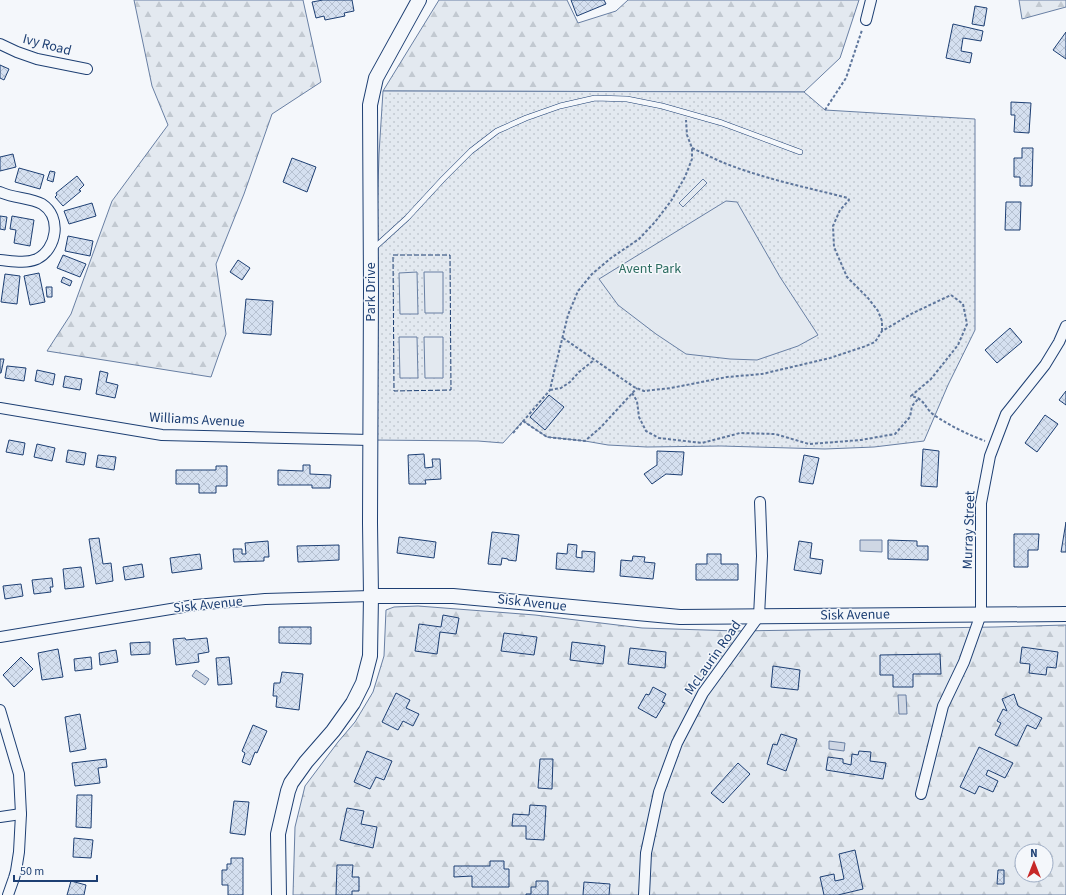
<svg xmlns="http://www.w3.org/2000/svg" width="1066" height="895" viewBox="0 0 1066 895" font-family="'Source Sans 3',sans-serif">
  <defs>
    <pattern id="forest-firs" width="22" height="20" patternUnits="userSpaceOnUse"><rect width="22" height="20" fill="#e3e9f0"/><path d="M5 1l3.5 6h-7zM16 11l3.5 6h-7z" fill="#c2c9d1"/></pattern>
    <pattern id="park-dots" width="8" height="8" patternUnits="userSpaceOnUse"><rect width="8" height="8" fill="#e3e9f0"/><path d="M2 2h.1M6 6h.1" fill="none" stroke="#c2c9d1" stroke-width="1.8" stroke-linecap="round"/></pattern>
    <pattern id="building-cross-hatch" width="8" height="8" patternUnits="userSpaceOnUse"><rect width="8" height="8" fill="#d5e0f0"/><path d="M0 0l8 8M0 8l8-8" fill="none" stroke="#b6c1d1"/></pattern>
  </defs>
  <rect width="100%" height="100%" fill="#f4f7fb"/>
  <g fill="url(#forest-firs)" stroke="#687fa3" fill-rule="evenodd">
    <path d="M134,0H303L321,82L272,114L244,194L216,264L226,334L211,377L47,351L71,314L112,201L168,125L152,86Z"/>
    <path d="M439,0H567L578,23L616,11L628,0H859L840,58L804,92L383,91Z"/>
    <path d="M1019,0H1066V7L1022,19Z"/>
    <path d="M418,606L535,615L642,628L737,631L995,627L1066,625V895H293L295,827L305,786L338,742L355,722L373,692L384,656L386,610L394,607ZM1022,851H1046V875H1022Z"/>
  </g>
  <path fill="url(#park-dots)" stroke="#687fa3" d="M383,91L804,92L825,110L975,119V330L948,385L924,441L874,447L825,449L721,446L647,447L608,445L585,441L547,437L523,421L503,443L478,441L370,440L379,154Z"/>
  <g fill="#e3e9f0" stroke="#687fa3">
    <path d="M703,179L707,183L683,207L679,203Z"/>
    <path d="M726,201L737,202L780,277L818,335L798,346L757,360L730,359L686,354L656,334L618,305L599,279Z"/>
    <path d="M417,272L418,314H400L399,273Z"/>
    <path d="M424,272H443V313H425Z"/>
    <path d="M399,337H417L418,378H400Z"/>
    <path d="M424,337H443V378H425Z"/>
  </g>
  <g fill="#cfd7e4" stroke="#687fa3">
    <path d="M860,540H882V552L860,551Z"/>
    <path d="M196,670L209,679L205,685L192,676Z"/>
    <path d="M898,695H906L907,714H899Z"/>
    <path d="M829,741L845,743L844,751L829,749Z"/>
  </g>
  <g fill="url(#building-cross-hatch)" stroke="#1d3f73">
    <path d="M323,0H352L354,11L344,13L345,16L325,20L324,16L316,18L312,2Z"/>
    <path d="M571,0H604L606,4L577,16Z"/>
    <path d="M975,6L987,8L984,26L972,24Z"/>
    <path d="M953,24L983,31L981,41L963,38L961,51L972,53L970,63L946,58Z"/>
    <path d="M1066,32V59L1053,50Z"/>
    <path d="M0,65L9,69L4,80L0,78Z"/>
    <path d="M1011,102L1031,103L1029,133L1014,132L1015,115H1011Z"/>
    <path d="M1022,148H1033L1032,186H1020V177H1014V158H1022Z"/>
    <path d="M13,154L16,167L0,171V157Z"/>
    <path d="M292,158L316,167L307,192L283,182Z"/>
    <path d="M19,168L44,175L40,189L15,182Z"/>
    <path d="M50,171L55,172L53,182L47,180Z"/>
    <path d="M77,176L84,185L79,190L81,191L63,206L55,197L57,195L56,193Z"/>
    <path d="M1006,202H1021L1020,230H1005Z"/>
    <path d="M92,203L96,216L69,224L64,211Z"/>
    <path d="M0,216L7,217L5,230L0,229Z"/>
    <path d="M12,216L34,220L30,246L14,243L16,230L10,229Z"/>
    <path d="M68,236L93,241L90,256L65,251Z"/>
    <path d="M63,255L86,264L80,277L57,268Z"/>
    <path d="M238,260L250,268L242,280L230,272Z"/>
    <path d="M39,273L45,302L30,305L24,276Z"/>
    <path d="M5,274L20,276L17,304L1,302Z"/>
    <path d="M63,277L72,281L70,286L61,282Z"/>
    <path d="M46,287H52V297H47Z"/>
    <path d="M246,299L273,301L271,335L243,333Z"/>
    <path d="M1010,328L1022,342L997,363L985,350Z"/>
    <path d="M0,359H4L1,373H0Z"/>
    <path d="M7,366L26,368L24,381L5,378Z"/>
    <path d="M37,370L55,374L53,385L35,381Z"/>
    <path d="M100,371L108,373L106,382L118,385L115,398L96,394Z"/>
    <path d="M65,376L82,379L80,390L63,387Z"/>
    <path d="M1066,391V405L1059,400Z"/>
    <path d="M549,395L564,407L545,430L530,417Z"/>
    <path d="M1045,415L1058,424L1037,452L1025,443Z"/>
    <path d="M9,440L25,443L23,455L6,452Z"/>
    <path d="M37,444L55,448L52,461L34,457Z"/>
    <path d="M923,449L939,451L937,487L921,486Z"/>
    <path d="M68,450L86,453L84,465L66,462Z"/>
    <path d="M657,451L684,452L682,475L666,474L652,484L644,474L657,465Z"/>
    <path d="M424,454L425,468L433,467L432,459H440L441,479L425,480L426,484H409L408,455Z"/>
    <path d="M98,455L116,457L114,470L96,467Z"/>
    <path d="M804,455L819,458L813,484L799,482Z"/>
    <path d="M303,465H310V474L331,475L330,488H312V485H278V470L303,471Z"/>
    <path d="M216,466H227V486H216V493H199V484H176V470H216Z"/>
    <path d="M1066,522V552H1061Z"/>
    <path d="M492,532L519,535L516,561L508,560V559L502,558L501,565L488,564Z"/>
    <path d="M1014,534H1039L1038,550H1028V567H1014Z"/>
    <path d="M399,537L436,542L434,558L397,553Z"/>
    <path d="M99,538L103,564L111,563L113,581L96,584L89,539Z"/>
    <path d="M888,540L917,541V546H928V560L888,559Z"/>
    <path d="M268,541L269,557H264V561L234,562L233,549H242V554H246L245,543Z"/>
    <path d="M799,541L812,543L810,558L823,560L821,574L794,570Z"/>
    <path d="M568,544L577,545L576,557L582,558V551L595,552L594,572L556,569L557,553L567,554Z"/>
    <path d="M339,545V560L298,562L297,546Z"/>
    <path d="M200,554L202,569L172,573L170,558Z"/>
    <path d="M707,554H721V564H738V580H696V564H707Z"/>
    <path d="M633,556L645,557L644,562L655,563L653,579L620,576L621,560L632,561Z"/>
    <path d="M142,564L144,577L125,580L123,567Z"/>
    <path d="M81,567L84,587L65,589L63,569Z"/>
    <path d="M52,578L53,587H50L51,592L34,594L32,580Z"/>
    <path d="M21,584L23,596L5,599L3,586Z"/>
    <path d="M443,615L459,618L456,634L440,632L437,654L415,651L419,624L441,627Z"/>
    <path d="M279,627H311V644L279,643Z"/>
    <path d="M504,633L537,637L534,655L501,651Z"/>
    <path d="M185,638L186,640L207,638L209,652L198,654L199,662L176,665L173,639Z"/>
    <path d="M150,642V654L131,655L130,643Z"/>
    <path d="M572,642L605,646L603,664L570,660Z"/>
    <path d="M1022,647L1058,652L1056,668L1047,667L1046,675L1029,673L1030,664L1020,663Z"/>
    <path d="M630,648L666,652L665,668L628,664Z"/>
    <path d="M58,649L63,677L42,680L38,653Z"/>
    <path d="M116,650L118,662L100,665L99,653Z"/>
    <path d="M940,654L941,674H913V687H893V675H880V655Z"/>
    <path d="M21,657L33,669L14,687L3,675Z"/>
    <path d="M91,657L92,669L75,671L74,659Z"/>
    <path d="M229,657L232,684L218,685L216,658Z"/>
    <path d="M773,666L800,670L798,690L771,687Z"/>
    <path d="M282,672L303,674L299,710L276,707L277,696H273L274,683H280Z"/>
    <path d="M653,687L666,694L662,702L665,703L656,718L638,708L646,694L649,695Z"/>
    <path d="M396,693L410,700L406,708L419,714L413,726L403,721L398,730L382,722Z"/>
    <path d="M1014,694L1018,706L1042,718L1036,729L1027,725L1017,746L995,735L1001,723L997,721L1003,709L1007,711L1002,699Z"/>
    <path d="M80,714L86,749L70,752L65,717Z"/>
    <path d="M253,725L267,731L257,753L255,752L250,765L242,762L245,753L242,751Z"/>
    <path d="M781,734L797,739L786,771L767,764L773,744L777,745Z"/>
    <path d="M979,747L1013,763L1005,778L988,770L986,775L998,781L993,792L979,786L975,794L960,787Z"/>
    <path d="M367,751L392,761L384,780L376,777L370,789L354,782Z"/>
    <path d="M859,751L871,752L870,761L886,763L883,779L826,770L828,757L843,759V763L851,765L852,754L858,755Z"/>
    <path d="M106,759L107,767L98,768L100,783L75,786L72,763Z"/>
    <path d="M540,759H553L552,789L538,788Z"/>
    <path d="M738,763L750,774L723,803L711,793Z"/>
    <path d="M77,795H92L91,828L76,827Z"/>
    <path d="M234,801L249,802L245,835L230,833Z"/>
    <path d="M530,805L546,806L544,840L526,839V826H512L513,814L529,815Z"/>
    <path d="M347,808L364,811L361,824L377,827L373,848L340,840Z"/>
    <path d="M74,838L93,840L91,858L73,857Z"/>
    <path d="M855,850L863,889L838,895H824L820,877L834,874L835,881L844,879L839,854Z"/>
    <path d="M231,858H243V895H228V885H222V870H227V864H231Z"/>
    <path d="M490,861H504V869H509V887H472V876L454,877V866H490Z"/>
    <path d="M337,865H353L352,877H359V891H352V895H336Z"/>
    <path d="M998,870H1004V884H997Z"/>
    <path d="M71,881L86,885L84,895H67Z"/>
    <path d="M536,881H548V895H526V894H531V887H536Z"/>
    <path d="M584,882L610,884L609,895H583Z"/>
  </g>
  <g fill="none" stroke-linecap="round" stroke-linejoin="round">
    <defs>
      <path id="lane" d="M373,249L407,218L443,179L471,151L497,131L526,118L560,106L595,98L627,99L662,106L722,123L800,152"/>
      <g id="street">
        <path d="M866,20L871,0"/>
        <path d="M0,44L17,52L37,59L87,69"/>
        <path d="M0,192C12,198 31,198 42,204C62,217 57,249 37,259C25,264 12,261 0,260"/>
        <path d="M0,408L162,435L370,440"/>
        <path d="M0,637L195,605L265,599L371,596"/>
        <path d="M0,710L19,774L21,814L19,852L16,871L14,878L8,895"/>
        <path d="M921,794L943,706L964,662L981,614V503L990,456L1006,414L1045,365L1059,342L1066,326"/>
        <path d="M0,817L21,814"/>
        <path d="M644,895L646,853L659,792L677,743L703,693L759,616L762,556L760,502"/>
      </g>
      <g id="secondary">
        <path d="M371,596H453L680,617L1066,614"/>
        <path d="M279,895L278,834L288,791L291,783L306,762L333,731L353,703L363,683L370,656L371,596L370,523L371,288L370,105L376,78L419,0"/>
      </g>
    </defs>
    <use href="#lane" stroke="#1d3f73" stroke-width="6"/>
    <use href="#street" stroke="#1d3f73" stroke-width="12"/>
    <use href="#secondary" stroke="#1d3f73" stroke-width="16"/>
    <g stroke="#5e769c" stroke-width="2" stroke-dasharray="3 2" stroke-linecap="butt">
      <path d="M825,110L846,78L862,30"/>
      <path d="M692,148C705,154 718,161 732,166C770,180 809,188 848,198L849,200L840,210L833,226L834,247L847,277L868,298L878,311L882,321V331"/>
      <path d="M563,338L634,387L644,391L671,388L727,377L762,374L830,358L866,346L875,342L882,331L913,313L951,295L963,304L967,324L958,345L931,379L911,396C926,399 924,408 934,415C950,426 967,434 985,441"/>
      <path d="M550,390L561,388L570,382L579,372L594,360"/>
      <path d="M632,393L637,401L639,417L646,431L659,438L702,443L740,433L775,434L809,444L861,440L895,434L910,417L912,406L919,398"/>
      <path d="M523,421L547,437L585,441L601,427L637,388"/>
      <path d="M513,433L550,390L554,372L568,315L578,291L592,274L611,258L639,239L655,222L671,201L685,177L692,159V148L687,135L686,120"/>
    </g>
    <use href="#lane" stroke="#f4f7fb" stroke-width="5"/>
    <use href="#street" stroke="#f4f7fb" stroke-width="10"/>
    <use href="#secondary" stroke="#f4f7fb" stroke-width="14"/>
    <path stroke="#1d3f73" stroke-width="1" stroke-dasharray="5 2" stroke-linecap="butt" d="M393,255H450L451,390L394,391Z"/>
  </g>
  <g text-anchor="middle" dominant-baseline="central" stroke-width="3" stroke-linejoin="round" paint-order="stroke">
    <g font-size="14" fill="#1d3f73" stroke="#f4f7fb">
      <text transform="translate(47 45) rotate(15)">Ivy Road</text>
      <text transform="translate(371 292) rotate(-90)">Park Drive</text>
      <text transform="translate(197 420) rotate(3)">Williams Avenue</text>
      <text transform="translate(969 530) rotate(-88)">Murray Street</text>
      <text transform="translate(532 603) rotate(6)">Sisk Avenue</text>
      <text transform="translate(208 605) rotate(-6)">Sisk Avenue</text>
      <text transform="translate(855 615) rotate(-1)">Sisk Avenue</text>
      <text transform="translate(713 658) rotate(-55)">McLaurin Road</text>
    </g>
    <g font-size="14" fill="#2c6c60" stroke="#f4f7fb">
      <text x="650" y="269">Avent Park</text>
    </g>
  </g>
  <g transform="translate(1034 863)"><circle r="19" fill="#f4f7fb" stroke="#9eadc5"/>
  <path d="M0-3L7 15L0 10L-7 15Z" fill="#c62828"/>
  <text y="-6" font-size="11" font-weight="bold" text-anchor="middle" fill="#1d3f73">N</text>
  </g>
  <path d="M14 875v6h83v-6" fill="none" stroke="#1d3f73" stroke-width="2"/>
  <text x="20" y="875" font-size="12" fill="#1d3f73" stroke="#f4f7fb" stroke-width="3" paint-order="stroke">50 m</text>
</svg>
